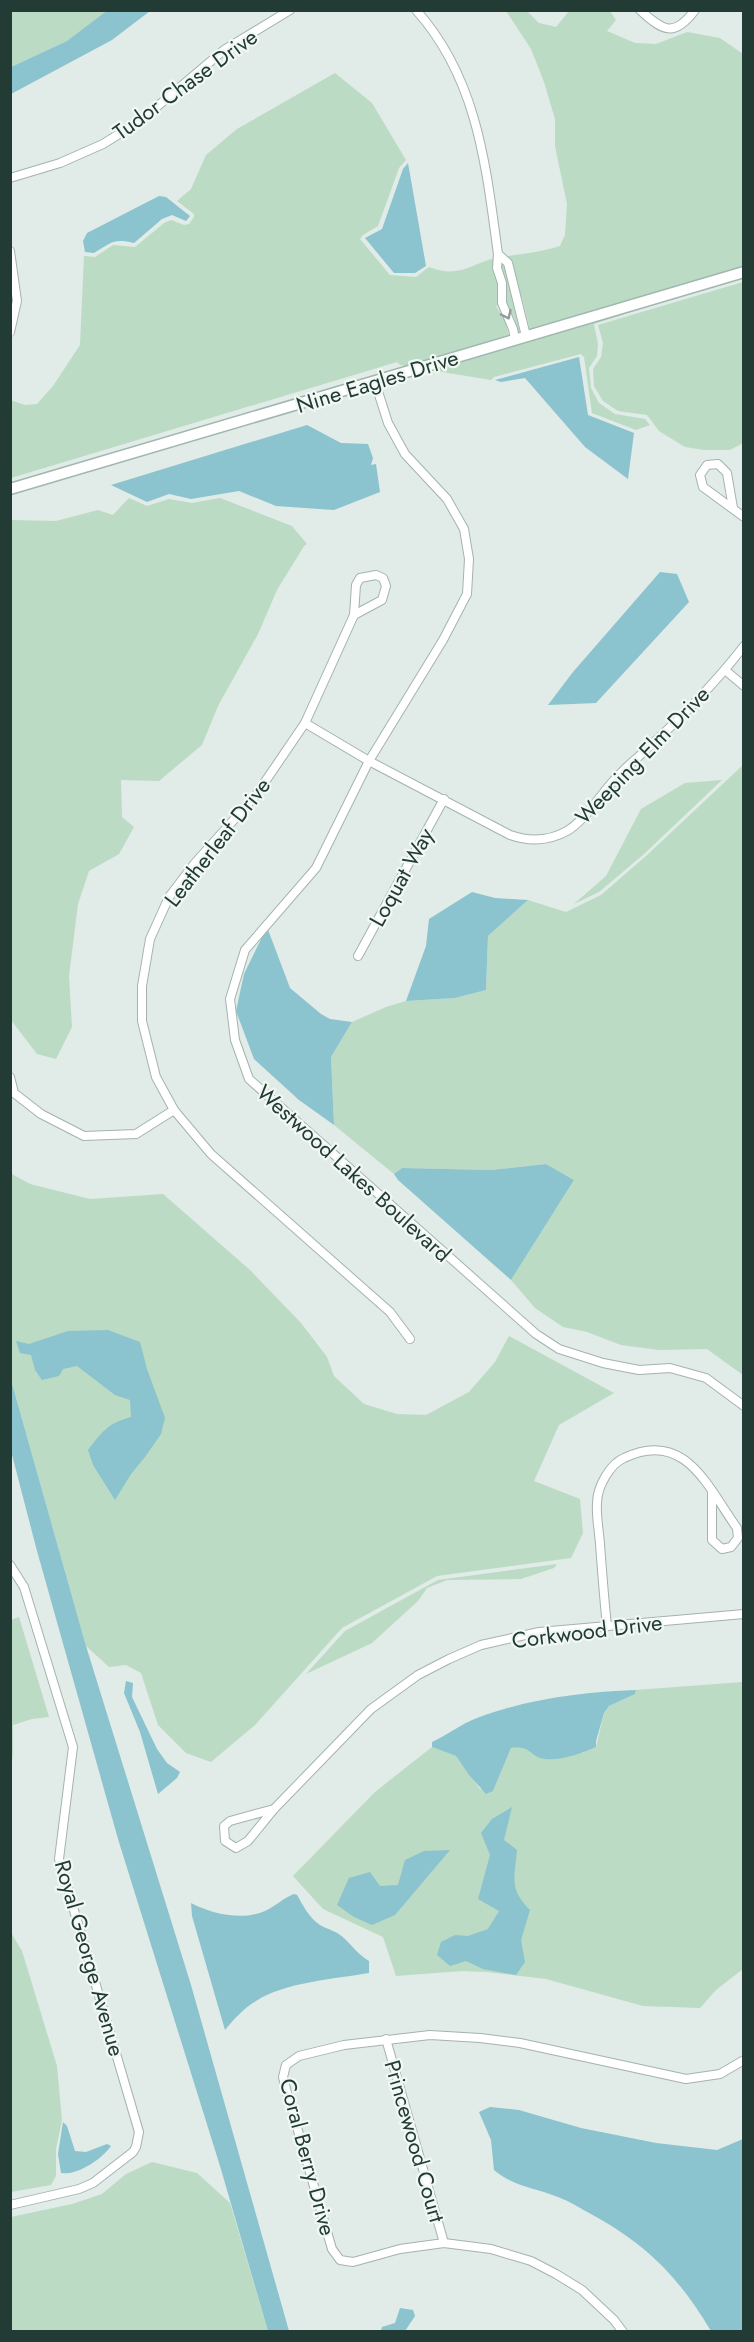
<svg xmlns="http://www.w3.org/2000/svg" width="754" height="2342" viewBox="0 0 754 2342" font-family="Jost,sans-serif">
  <rect width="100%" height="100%" fill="#e1ebe7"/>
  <g fill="#bbdbc4">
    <path d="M11,11H108L67,41L11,67Z"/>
    <path d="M506,11H527L539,23L556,27L569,11H610L616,20L607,31L635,43L656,44L687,32L720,38L743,54V267L530,330L522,297L512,299L520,333L519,334L514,317L505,301L496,306L505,321L509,336L410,367L400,365L397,362L11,478L10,400L25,405L37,404L53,386L80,345L84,256L95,257L113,245L135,247L164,223L171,220L184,225L189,224L194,217V214L177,201L191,189L206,155L237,129L335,73L372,103L406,160L399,168L378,226L363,235L360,239L390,275L416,277L429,267C460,279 469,264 496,258C518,254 538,253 560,246L565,235L567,204L555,146V119L544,82L531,49Z"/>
    <path d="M734,279L594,324L598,344L597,356L589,368L591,388L599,403L615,414L645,419L650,425L636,430L592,413L584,357L581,354L494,377L491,380L430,370Z"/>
    <path d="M743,282V443L730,450H704L685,447L659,431L647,415L618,411L603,401L594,386L593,369L601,357L603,343L598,325Z"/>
    <path d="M129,498L147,506L169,499L192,503L220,498L292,526L307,544L304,546L277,590L258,634L218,706L202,745L159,781L121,780L122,817L134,827L119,854L89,871L78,904L69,976L72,1027L56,1059L37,1054L11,1020V520L56,521L98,510L113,515Z"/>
    <path d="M743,765L744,1373L743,1375L707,1349L659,1350L621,1345L587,1332L563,1327L535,1308L511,1280L574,1180L546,1164L491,1170L402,1168L394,1174L334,1125L331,1057L352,1022L386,1007L406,1001L455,998L486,990L488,936L528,900L566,912L601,895L646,856Z"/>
    <path d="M722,780L644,854L599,892L574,904L606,876L641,809L685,783Z"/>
    <path d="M10,1173L30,1184L90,1199L163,1194L250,1270L301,1323L327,1357L334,1376L364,1404L397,1414L426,1415L469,1392L495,1362L509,1336L614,1393L559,1425L534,1481L580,1499L583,1533L571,1558L437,1576L342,1628L255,1725L211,1762L186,1753L158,1725L141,1673L126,1665L109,1667L86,1646L11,1380Z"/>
    <path d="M557,1564L554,1568L521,1579L447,1580L427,1588L418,1601L372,1643L306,1674L345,1631L438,1580Z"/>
    <path d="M19,1617L49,1717L32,1719L13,1725V1752L11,1773V1620Z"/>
    <path d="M743,1682V1969L716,1990L700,2008L643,2006L546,1979L487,1972L462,1971L396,1976L383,1937L323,1909L293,1876L375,1792L432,1747L456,1756L480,1789L493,1791L511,1748L523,1746L536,1755L583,1753L596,1747L604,1713L609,1706L635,1694L636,1690Z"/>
    <path d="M10,1931L22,1951L57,2066L62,2120L56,2149V2176L51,2185L11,2192Z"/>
    <path d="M152,2162L197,2173L230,2203L268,2331H11V2217L72,2204L102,2194L126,2174Z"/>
  </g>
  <g fill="#8bc3ce">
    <path d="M108,10L150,11L112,40L11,94V67L67,41Z"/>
    <path d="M408,163L426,266L415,273H394L365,238L382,229L403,169Z"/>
    <path d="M159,196L166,197L190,216L186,221L172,215L162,219L134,243C113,238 111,243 94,253L85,252L83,241L87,233Z"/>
    <path d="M579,357L588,415L634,433L628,479L585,447L525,378L501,382L495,380Z"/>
    <path d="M307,425L341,443L368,444L373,458L371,465L376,464L380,492L334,510L276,506L239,491L191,499L169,494L147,502L111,485Z"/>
    <path d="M660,572L677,574L689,602L596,703L548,705L573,672Z"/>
    <path d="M472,892L495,898L528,900L488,936L486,990L455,998L406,1001L426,946L429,919Z"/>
    <path d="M267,927L290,988L321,1014L330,1019L352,1022L331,1057L334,1125L299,1100L254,1059L236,1011L244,974Z"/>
    <path d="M546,1164L574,1180L511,1280L398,1180L394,1174L402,1168L491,1170Z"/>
    <path d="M108,1330L140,1342L147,1369L165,1418L161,1434L145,1457L131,1474L115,1500L93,1465L88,1450C102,1432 108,1423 131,1417L130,1400L115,1395L77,1366L63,1369L59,1376L42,1380L35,1370L31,1355L20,1353L16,1341L29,1344L68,1331Z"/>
    <path d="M11,1380L86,1646L191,1985L289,2331H268L220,2166L118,1839L37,1551L11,1451Z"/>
    <path d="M126,1681L133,1683L132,1697L157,1749L167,1763L180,1772L177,1778L158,1794L140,1732L124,1693Z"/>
    <path d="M636,1690L635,1694L609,1706L604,1713L596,1741V1747C584,1753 559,1761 545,1759C529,1757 532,1745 511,1748L493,1791L486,1794L469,1775L456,1756L432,1747V1742C447,1735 461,1724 477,1718C527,1699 583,1692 636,1690Z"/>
    <path d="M512,1807L504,1840L517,1850C515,1878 508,1888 530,1910L521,1940L525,1962L516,1975L483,1969L466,1961L450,1966L437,1955L441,1942L455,1935L468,1936L488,1929L499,1911L478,1899L490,1855L481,1833L492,1819Z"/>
    <path d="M450,1850L395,1915L372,1925L354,1917L337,1905L349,1878L370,1872L380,1886L398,1885L405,1860L424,1851Z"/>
    <path d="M294,1894L297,1895C303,1905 309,1918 320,1925C329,1930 337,1931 345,1939C354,1948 357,1953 369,1961V1973C334,1979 286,1982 256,2001C243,2009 234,2019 225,2030L192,1916L191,1903C212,1914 242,1921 265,1911C276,1906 283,1898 294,1894Z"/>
    <path d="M490,2107L519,2110L581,2128L656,2143L717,2150L743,2139V2331H711C679,2277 646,2244 591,2214C580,2208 569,2201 558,2197C536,2188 512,2186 494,2170L491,2140L479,2112Z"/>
    <path d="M63,2122L67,2126L75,2151L86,2152L107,2144L111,2146C102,2159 77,2176 61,2173L58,2154Z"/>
    <path d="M400,2308L413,2310L415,2316L405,2331H381L382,2327L395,2323Z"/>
  </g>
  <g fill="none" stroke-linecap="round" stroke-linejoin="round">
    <defs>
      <g id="street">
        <path d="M416,10C478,79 486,167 498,254L497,268L502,283V303L513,329L515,339"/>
        <path d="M640,10C663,31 674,38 695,10"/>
        <path d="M10,178L60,163L103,144L140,121L224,50L290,10"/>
        <path d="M10,251L17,301L10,332"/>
        <path d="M498,254L508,263L526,336"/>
        <path d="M375,382L388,423L405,454L447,499L464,529L469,559L467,594L443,640L369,761L316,868L245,950L230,999L235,1040L249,1079L536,1334L559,1349L603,1363L639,1370L670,1368L706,1378L744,1406"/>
        <path d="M733,508L727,473L718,464L707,465L700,475L703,487L744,517"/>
        <path d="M354,615L382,600L386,586L383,578L376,575L360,578L356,585L354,615L305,723L256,795L195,863L169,897L150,939L142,986V1021L156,1077L174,1110L211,1154L390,1312L410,1339"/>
        <path d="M725,670L744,686"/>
        <path d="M305,723L369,761L510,835C530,842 549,841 567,831C587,819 603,790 620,774C629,764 640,756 650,746C683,716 716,682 744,646"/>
        <path d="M358,956L444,799"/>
        <path d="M10,1077L14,1093L41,1114L84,1136L136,1134L174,1110"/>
        <path d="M10,1565L24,1587L73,1747L59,1859L139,2132L136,2147L133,2152L93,2183L79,2189L10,2205"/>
        <path d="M607,1626C604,1598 602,1571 600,1544C599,1530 596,1516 597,1503C597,1487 610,1464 624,1458C685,1429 707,1486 737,1528L738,1538L731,1547L722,1549L712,1540V1493"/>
        <path d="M274,1809L230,1821L224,1826L225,1841L236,1848L248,1841L274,1809L371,1709L418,1675L449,1659L481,1645L539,1632L744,1614"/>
        <path d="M386,2039L444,2243"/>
        <path d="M623,2332L614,2320L582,2290L556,2274L531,2261L491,2249L444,2243L400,2249L353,2262L340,2260L332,2249L286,2089L283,2077L286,2065L299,2056L344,2045L430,2035L480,2038L520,2043L686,2079L720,2074L744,2060"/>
      </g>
      <path id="secondary" d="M10,489L744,272"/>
    </defs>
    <use href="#street" stroke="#a4b3ae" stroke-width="10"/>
    <use href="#secondary" stroke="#a0b6ae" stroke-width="13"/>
    <use href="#street" stroke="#fff" stroke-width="8"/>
    <use href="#secondary" stroke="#fff" stroke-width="10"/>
  </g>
  <defs><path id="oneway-chevron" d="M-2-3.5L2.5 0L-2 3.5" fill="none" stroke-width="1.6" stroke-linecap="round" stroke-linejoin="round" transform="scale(1.5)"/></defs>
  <use stroke="#909d9a" href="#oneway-chevron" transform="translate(507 315) rotate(65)"/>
  <g text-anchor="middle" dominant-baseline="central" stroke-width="4.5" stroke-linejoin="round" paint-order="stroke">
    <g font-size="22" fill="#223b34" stroke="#f1f8f4">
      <text transform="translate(185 84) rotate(-36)">Tudor Chase Drive</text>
      <text transform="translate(377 381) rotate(-17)">Nine Eagles Drive</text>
      <text transform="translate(642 755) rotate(-46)">Weeping Elm Drive</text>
      <text transform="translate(217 842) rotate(-52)">Leatherleaf Drive</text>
      <text transform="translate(401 877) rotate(-61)">Loquat Way</text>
      <text transform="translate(354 1173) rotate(42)">Westwood Lakes Boulevard</text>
      <text transform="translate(587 1631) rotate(-7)">Corkwood Drive</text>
      <text transform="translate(90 1958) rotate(74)">Royal George Avenue</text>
      <text transform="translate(415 2141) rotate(74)">Princewood Court</text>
      <text transform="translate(308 2157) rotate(75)">Coral Berry Drive</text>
    </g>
  </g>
  <rect width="754" height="2342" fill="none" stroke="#223b34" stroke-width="24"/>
</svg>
